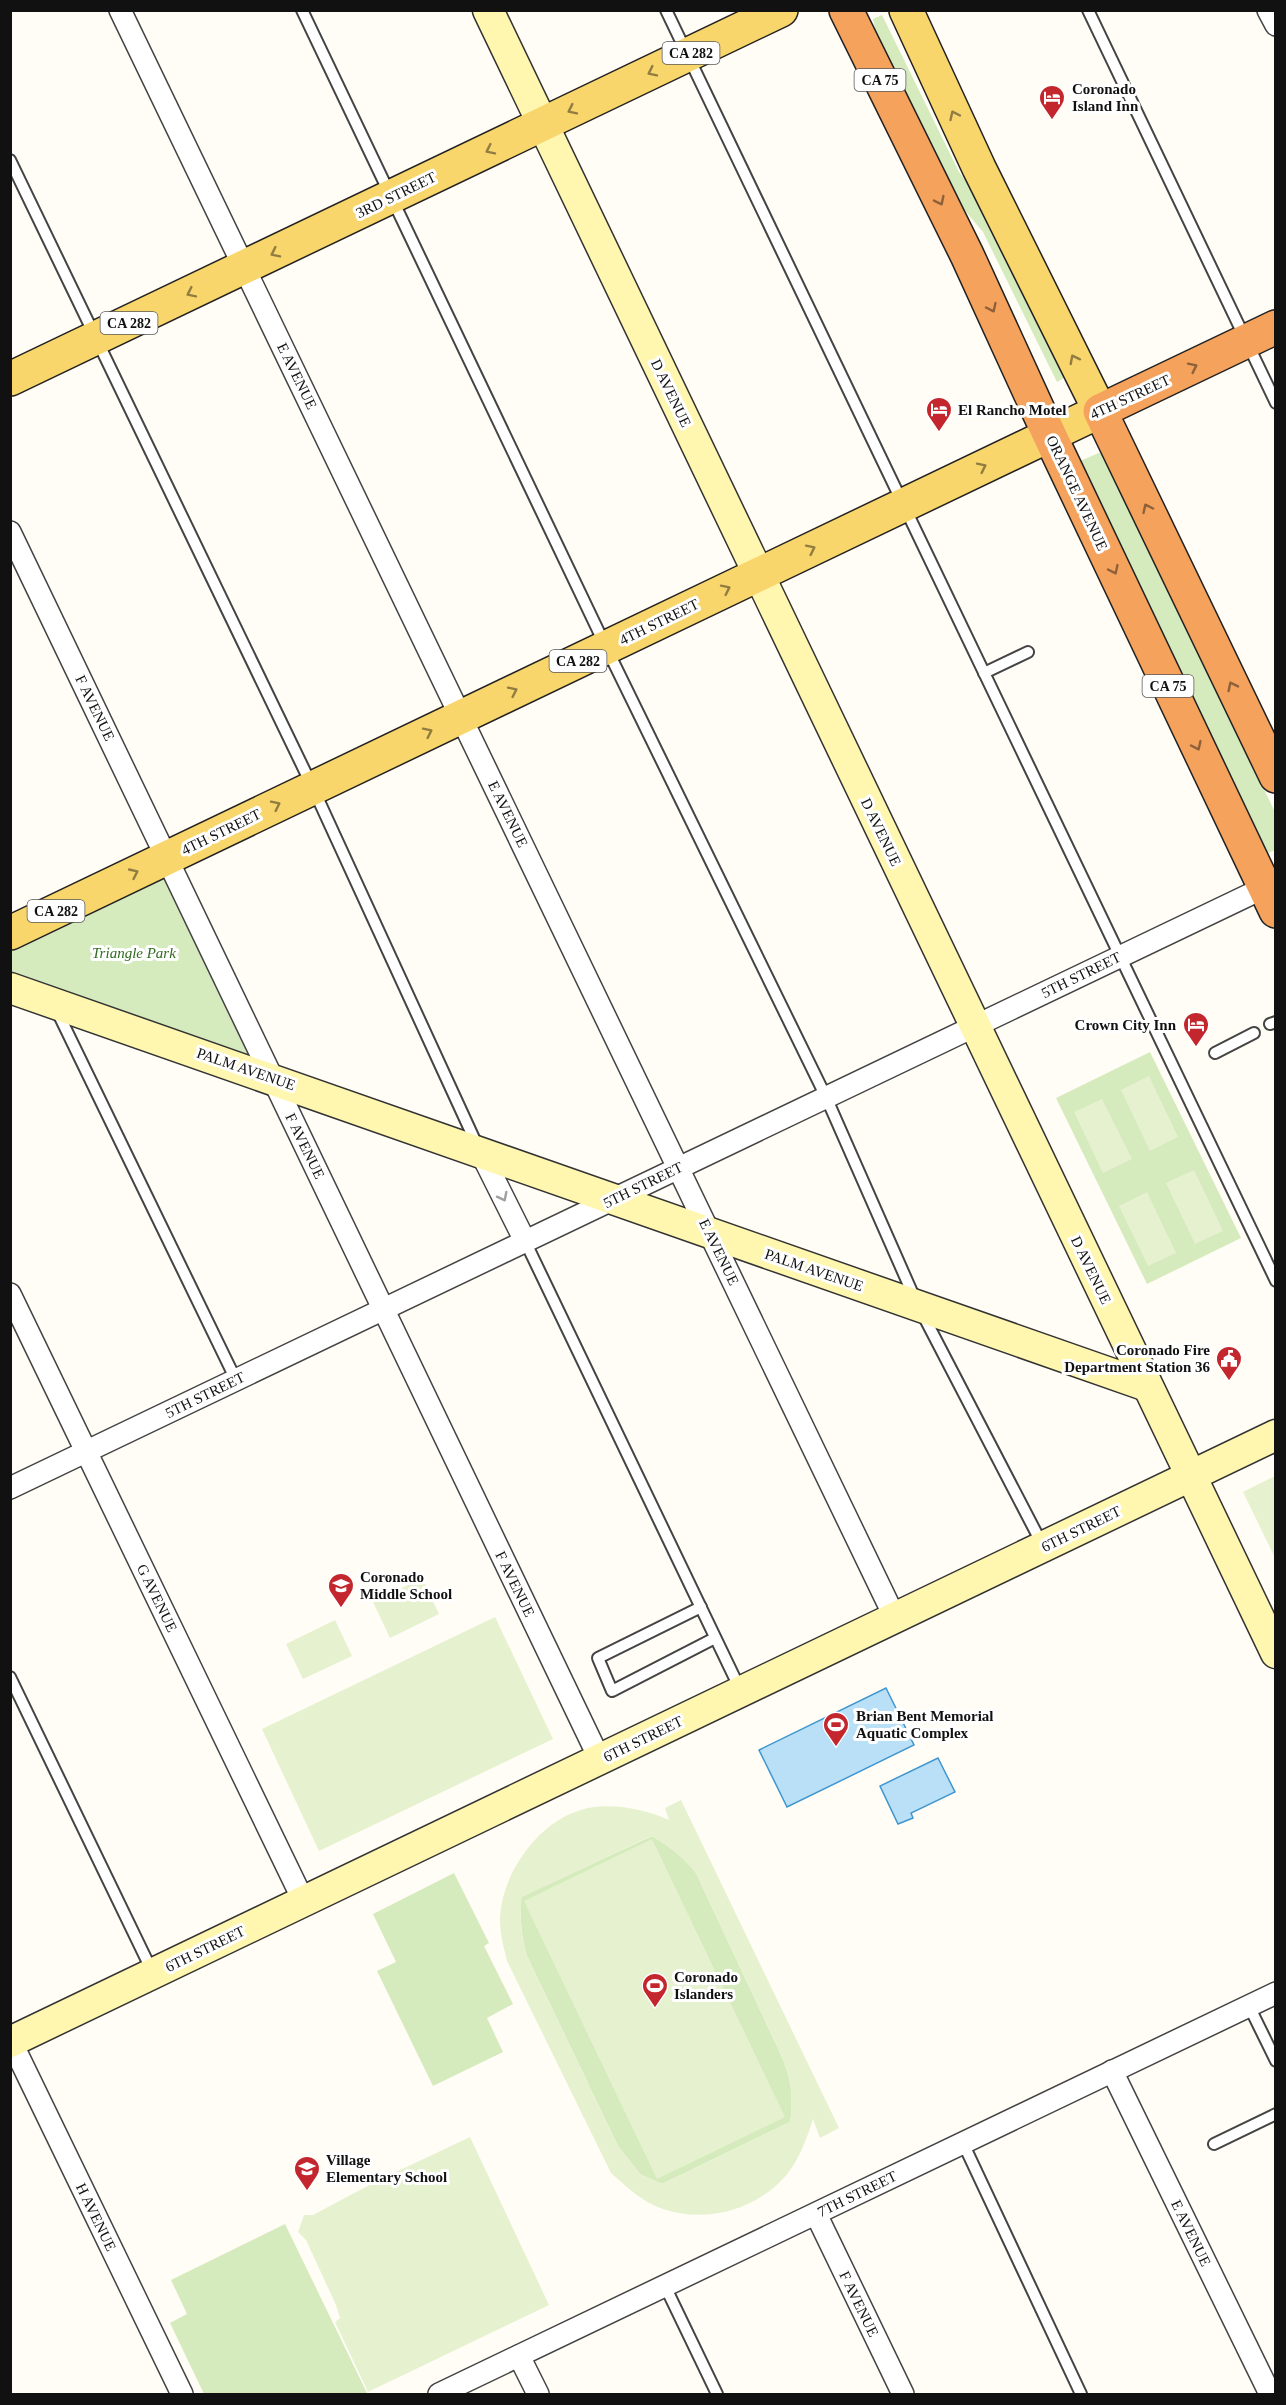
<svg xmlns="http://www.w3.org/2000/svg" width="1286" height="2405" viewBox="0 0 1286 2405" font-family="'Times New Roman',serif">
  <rect width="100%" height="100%" fill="#fffdf5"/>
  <g fill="#d5ebbd">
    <path d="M882,15L959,172L989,211L1067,376L1057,382L983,232L962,207L920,121L881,57L873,19Z"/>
    <path d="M1101,452L1275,812V850L1264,855L1078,462Z"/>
    <path d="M166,861L271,1075L11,984L10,933Z"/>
    <path d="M1150,1052L1241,1238L1147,1284L1056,1098Z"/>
    <path d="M652,1836C669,1846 684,1857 696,1873L781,2055C791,2078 794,2097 790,2122L662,2184L640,2174L618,2146L527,1956C521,1936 520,1918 521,1897Z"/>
    <path d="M454,1873L489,1943L484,1946L513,2004L487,2018L503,2052L433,2086L377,1971L396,1962L373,1914Z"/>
    <path d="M285,2224L367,2393L204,2394L170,2323L187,2314L171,2280Z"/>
  </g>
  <g fill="#e6f2cf" fill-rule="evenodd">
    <path d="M1149,1076L1178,1137L1150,1151L1121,1090Z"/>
    <path d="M1102,1099L1132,1159L1103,1173L1074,1112Z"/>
    <path d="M1194,1170L1223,1231L1195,1244L1166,1183Z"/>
    <path d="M1147,1192L1176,1253L1148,1266L1119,1206Z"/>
    <path d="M1275,1476V1558L1243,1492Z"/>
    <path d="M422,1578L439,1614L390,1638L373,1602Z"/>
    <path d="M495,1617L553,1739L319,1851L262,1729Z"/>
    <path d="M335,1620L352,1656L303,1679L286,1644Z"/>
    <path d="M681,1800L839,2128L820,2138L813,2119C806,2141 798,2163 782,2180C752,2211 704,2223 663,2209C642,2202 627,2187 611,2173L507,1961C504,1948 500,1934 500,1920C501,1873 540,1818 588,1808C614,1803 645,1809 669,1820L665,1808ZM651,1836C669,1846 684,1857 696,1873L781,2055C791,2078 794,2098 790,2122L662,2184L640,2174L618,2146L527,1956C521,1936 519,1918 522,1897Z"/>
    <path d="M652,1839L785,2117L657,2179L524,1901Z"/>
    <path d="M470,2137L549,2305L368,2392L335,2322L340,2318L336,2305L306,2240L298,2232L304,2215H313L377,2181Z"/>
  </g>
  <g fill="#b9e0f7" stroke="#3f96cf" stroke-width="1.5">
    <path d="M886,1688L914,1745L787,1807L759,1750Z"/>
    <path d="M938,1758L955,1792L911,1813L913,1818L898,1824L880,1786Z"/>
  </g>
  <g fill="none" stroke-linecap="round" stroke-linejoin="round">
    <defs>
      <g id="lane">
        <path d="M302,10L606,647L826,1097L915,1299"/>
        <path d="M666,10L1276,1281"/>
        <path d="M1088,10L1276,403"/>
        <path d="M10,160L313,788L477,1145"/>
        <path d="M984,673L1028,652"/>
        <path d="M57,1011L236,1380"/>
        <path d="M1270,1024L1276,1022"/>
        <path d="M1215,1053L1254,1033"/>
        <path d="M525,1241L740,1689"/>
        <path d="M922,1313L1042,1544"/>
        <path d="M701,1607L598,1658L612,1691L715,1638"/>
        <path d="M10,1677L152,1971"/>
        <path d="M1249,2006L1276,2061"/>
        <path d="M963,2143L1081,2394"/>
        <path d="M1214,2144L1276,2114"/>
        <path d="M665,2286L717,2394"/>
      </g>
      <g id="street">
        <path d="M120,10L895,1618"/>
        <path d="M1268,10L1276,25"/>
        <path d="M10,532L600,1760"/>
        <path d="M481,1153L525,1241"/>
        <path d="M10,1294L304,1902"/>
        <path d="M10,1488L1276,882"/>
        <path d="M10,2039L182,2394"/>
        <path d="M1112,2071L1270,2394"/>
        <path d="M816,2214L903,2394"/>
        <path d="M519,2356L538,2394"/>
        <path d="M439,2394L1276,1993"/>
      </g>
      <g id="secondary">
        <path d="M488,10L1276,1653"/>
        <path d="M10,988L1147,1386"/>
        <path d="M10,2042L1276,1435"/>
      </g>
      <g id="primary">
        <path d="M10,379L781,10"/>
        <path d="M10,933L1100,411L979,168L906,10"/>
      </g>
      <g id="highway">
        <path d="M846,10L967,255L1049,434L1276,911"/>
        <path d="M1276,327L1100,411L1276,776"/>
      </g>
    </defs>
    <use href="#lane" stroke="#444" stroke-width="14"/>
    <use href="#street" stroke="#444" stroke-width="24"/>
    <use href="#secondary" stroke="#333" stroke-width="33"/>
    <use href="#primary" stroke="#222" stroke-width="36"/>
    <use href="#highway" stroke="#222" stroke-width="36"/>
    <use href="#lane" stroke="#fff" stroke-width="10"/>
    <use href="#street" stroke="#fff" stroke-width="21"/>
    <use href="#secondary" stroke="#fff6b0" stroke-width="30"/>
    <use href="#primary" stroke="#f9d66b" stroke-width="33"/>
    <use href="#highway" stroke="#f5a25d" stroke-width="33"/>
  </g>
  <defs><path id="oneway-chevron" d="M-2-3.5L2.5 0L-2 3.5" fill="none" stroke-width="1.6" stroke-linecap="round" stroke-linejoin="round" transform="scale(1.5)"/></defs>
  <g stroke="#917d42">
    <use href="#oneway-chevron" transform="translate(652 72) rotate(154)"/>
    <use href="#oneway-chevron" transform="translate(572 110) rotate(154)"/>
    <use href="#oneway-chevron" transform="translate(954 115) rotate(-115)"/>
    <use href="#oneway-chevron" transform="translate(490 150) rotate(154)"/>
    <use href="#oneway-chevron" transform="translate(275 253) rotate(154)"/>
    <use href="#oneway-chevron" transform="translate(191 293) rotate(154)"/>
    <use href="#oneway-chevron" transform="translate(1074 359) rotate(-117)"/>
    <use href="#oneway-chevron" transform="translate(982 467) rotate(-26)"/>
    <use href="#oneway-chevron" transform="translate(811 549) rotate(-26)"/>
    <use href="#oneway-chevron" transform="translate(726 589) rotate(-26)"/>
    <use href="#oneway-chevron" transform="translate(513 691) rotate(-26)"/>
    <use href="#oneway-chevron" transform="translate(428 732) rotate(-26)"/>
    <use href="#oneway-chevron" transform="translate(276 805) rotate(-26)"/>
    <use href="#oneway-chevron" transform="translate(134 873) rotate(-25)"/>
  </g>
  <g stroke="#8e613b">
    <use href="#oneway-chevron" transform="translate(940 201) rotate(64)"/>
    <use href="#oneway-chevron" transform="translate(992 308) rotate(65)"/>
    <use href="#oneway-chevron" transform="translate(1193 367) rotate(-26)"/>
    <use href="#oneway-chevron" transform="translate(1147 508) rotate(-115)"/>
    <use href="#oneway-chevron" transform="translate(1114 570) rotate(65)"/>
    <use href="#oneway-chevron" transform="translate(1232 686) rotate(-116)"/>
    <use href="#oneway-chevron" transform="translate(1197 746) rotate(65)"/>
  </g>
  <use stroke="#a0a0a0" href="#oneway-chevron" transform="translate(503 1197) rotate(63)"/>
  <defs>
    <symbol id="hotel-pin" viewBox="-11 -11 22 30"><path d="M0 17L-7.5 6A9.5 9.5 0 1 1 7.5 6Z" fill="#c4262e" stroke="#fff"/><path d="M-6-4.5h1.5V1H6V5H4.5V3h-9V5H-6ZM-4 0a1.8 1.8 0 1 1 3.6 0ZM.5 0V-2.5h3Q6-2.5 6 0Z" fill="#fff"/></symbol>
    <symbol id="civic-pin" viewBox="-11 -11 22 30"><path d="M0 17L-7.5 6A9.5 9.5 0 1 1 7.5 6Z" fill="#c4262e" stroke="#fff"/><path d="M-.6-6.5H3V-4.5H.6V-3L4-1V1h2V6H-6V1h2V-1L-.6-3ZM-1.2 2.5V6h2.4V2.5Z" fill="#fff"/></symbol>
    <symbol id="school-pin" viewBox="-11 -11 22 30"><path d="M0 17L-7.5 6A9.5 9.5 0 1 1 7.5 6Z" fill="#c4262e" stroke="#fff"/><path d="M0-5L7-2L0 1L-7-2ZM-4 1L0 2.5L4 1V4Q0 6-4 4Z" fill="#fff"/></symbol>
    <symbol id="stadium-pin" viewBox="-11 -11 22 30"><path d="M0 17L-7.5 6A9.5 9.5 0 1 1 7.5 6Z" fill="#c4262e" stroke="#fff"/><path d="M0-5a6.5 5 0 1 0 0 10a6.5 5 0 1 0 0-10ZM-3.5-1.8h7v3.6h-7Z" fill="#fff"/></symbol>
  </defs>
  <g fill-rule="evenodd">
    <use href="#hotel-pin" x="1037" y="83" width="30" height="40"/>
    <use href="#hotel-pin" x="924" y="395" width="30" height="40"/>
    <use href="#hotel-pin" x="1181" y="1010" width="30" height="40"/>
    <use href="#civic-pin" x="1214" y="1344" width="30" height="40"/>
    <use href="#school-pin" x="326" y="1571" width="30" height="40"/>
    <use href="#stadium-pin" x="821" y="1710" width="30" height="40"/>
    <use href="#stadium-pin" x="640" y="1971" width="30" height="40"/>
    <use href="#school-pin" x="292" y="2154" width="30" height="40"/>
  </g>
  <g text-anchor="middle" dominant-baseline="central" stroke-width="6" stroke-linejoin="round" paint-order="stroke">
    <g fill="#fff" stroke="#585858" stroke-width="1.5">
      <rect x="662.5" y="42" width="57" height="22" rx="4.5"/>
      <rect x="854.5" y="69" width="51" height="22" rx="4.5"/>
      <rect x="100.5" y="312" width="57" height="22" rx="4.5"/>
      <rect x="549.5" y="650" width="57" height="22" rx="4.5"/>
      <rect x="1142.5" y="675" width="51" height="22" rx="4.5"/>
      <rect x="27.5" y="900" width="57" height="22" rx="4.5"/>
    </g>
    <g font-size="14" font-weight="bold" fill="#111">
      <text x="691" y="53">CA 282</text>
      <text x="880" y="80">CA 75</text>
      <text x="129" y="323">CA 282</text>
      <text x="578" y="661">CA 282</text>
      <text x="1168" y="686">CA 75</text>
      <text x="56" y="911">CA 282</text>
    </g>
    <g font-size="15" font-weight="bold" fill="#111" stroke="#fff" text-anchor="start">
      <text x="1072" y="89">Coronado<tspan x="1072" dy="17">Island Inn</tspan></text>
      <text x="958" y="410">El Rancho Motel</text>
      <text x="1176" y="1025" text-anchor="end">Crown City Inn</text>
      <text x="1210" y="1350" text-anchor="end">Coronado Fire<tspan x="1210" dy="17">Department Station 36</tspan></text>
      <text x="360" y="1577">Coronado<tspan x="360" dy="17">Middle School</tspan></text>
      <text x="856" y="1716">Brian Bent Memorial<tspan x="856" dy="17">Aquatic Complex</tspan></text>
      <text x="674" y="1977">Coronado<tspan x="674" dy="17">Islanders</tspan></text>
      <text x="326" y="2160">Village<tspan x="326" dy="17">Elementary School</tspan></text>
    </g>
    <g font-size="15" fill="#111" stroke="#fff">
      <text transform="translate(396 195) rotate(-26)">3RD STREET</text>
      <text transform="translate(297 376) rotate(64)">E AVENUE</text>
      <text transform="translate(671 393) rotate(64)">D AVENUE</text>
      <text transform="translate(1130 397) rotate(-25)">4TH STREET</text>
      <text transform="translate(1077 493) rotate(65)">ORANGE AVENUE</text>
      <text transform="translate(659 622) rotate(-26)">4TH STREET</text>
      <text transform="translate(95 708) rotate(64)">F AVENUE</text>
      <text transform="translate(508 814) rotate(64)">E AVENUE</text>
      <text transform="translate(221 832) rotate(-26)">4TH STREET</text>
      <text transform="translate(881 832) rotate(64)">D AVENUE</text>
      <text transform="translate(1081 975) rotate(-26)">5TH STREET</text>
      <text transform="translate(246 1069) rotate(19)">PALM AVENUE</text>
      <text transform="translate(305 1146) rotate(64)">F AVENUE</text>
      <text transform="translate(643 1185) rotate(-26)">5TH STREET</text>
      <text transform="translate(719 1252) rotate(64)">E AVENUE</text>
      <text transform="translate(814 1270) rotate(19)">PALM AVENUE</text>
      <text transform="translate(1091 1270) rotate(64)">D AVENUE</text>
      <text transform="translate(205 1395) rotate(-26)">5TH STREET</text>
      <text transform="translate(1081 1529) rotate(-26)">6TH STREET</text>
      <text transform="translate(515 1584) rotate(64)">F AVENUE</text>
      <text transform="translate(157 1598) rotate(64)">G AVENUE</text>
      <text transform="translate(643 1739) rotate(-26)">6TH STREET</text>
      <text transform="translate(205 1949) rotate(-26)">6TH STREET</text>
      <text transform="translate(857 2194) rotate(-26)">7TH STREET</text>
      <text transform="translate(96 2217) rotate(64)">H AVENUE</text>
      <text transform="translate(1191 2233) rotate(64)">E AVENUE</text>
      <text transform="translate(859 2304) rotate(64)">F AVENUE</text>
    </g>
    <g font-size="15" font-style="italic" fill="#2f6b1f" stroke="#fff">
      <text x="134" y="953">Triangle Park</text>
    </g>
  </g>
  <rect width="1286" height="2405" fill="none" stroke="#111111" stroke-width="24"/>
</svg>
